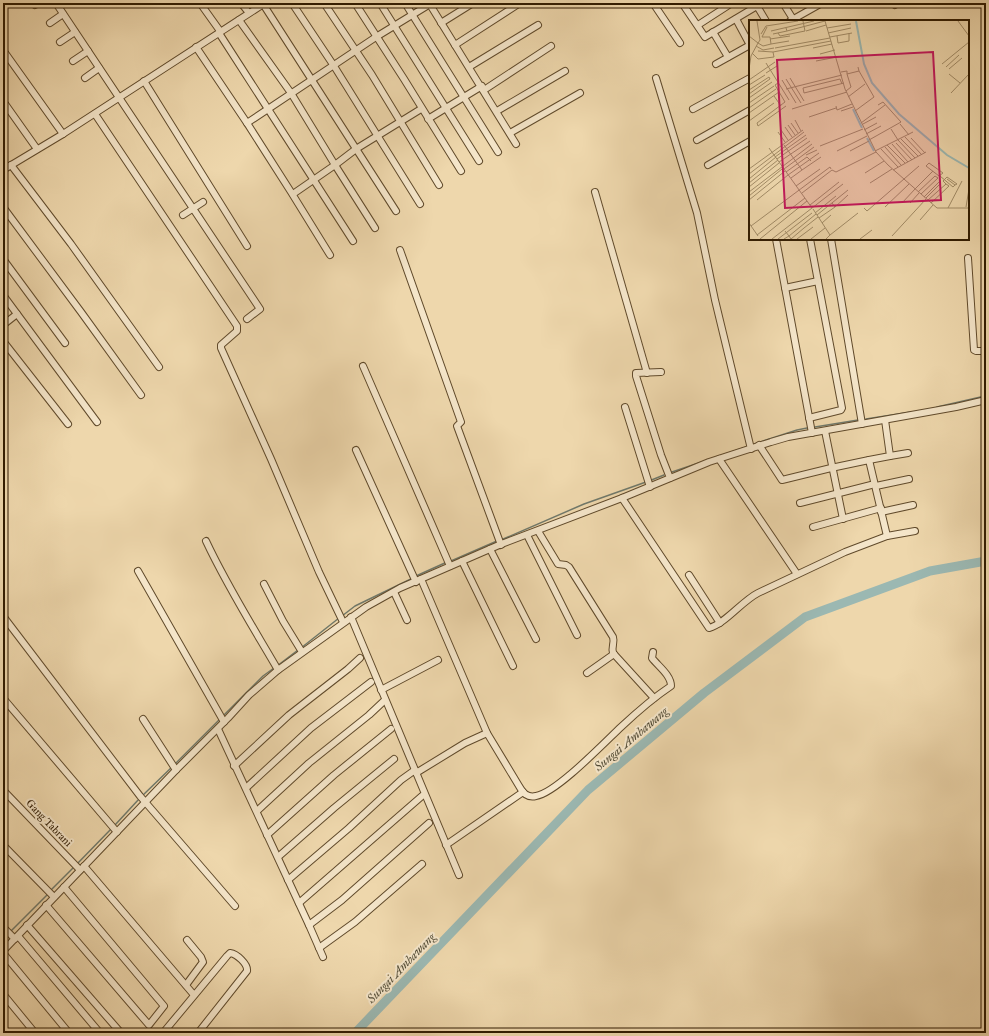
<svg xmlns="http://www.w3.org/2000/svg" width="989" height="1036" viewBox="0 0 989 1036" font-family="'IM FELL Great Primer',serif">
  <rect width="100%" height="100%" fill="#eed7ac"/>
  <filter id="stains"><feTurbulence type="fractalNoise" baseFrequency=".005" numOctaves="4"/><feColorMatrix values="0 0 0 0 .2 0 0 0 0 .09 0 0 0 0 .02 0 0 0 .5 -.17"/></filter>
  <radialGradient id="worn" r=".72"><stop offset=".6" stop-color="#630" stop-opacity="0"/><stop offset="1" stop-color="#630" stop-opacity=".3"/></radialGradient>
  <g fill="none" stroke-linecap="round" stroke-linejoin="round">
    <g stroke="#70796b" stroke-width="1.5">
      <path d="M937,407L985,396"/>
      <path d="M866,419L911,412"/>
      <path d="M815,427L858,420"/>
      <path d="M754,444L797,430L807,428"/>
      <path d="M672,472L746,447"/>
      <path d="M649,481L664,475"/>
      <path d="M501,540L584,504L646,482"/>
      <path d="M451,561L497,541"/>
      <path d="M416,576L447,562"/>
      <path d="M342,616L355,606L413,578"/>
      <path d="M301,648L339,618"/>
      <path d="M277,666L298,650"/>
      <path d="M223,716L263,676L274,668"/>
      <path d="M175,764L220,719"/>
      <path d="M142,796L172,767"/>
      <path d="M115,825L139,799"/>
      <path d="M77,864L112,828"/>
      <path d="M50,891L74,867"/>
      <path d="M11,931L48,894"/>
      <path d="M3,940L9,934"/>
    </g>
    <path stroke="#9bb8b2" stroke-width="9" d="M355,1033L588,790L704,693L805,617L930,571L986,561"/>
    <defs>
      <g id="street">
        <path d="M56,3L260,309L247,319"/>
        <path d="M200,3L220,31"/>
        <path d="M241,3L249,13"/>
        <path d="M292,3L334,66L420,204"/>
        <path d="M324,3L372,75L439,185"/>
        <path d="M355,3L404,79L461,171"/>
        <path d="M380,3L479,161"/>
        <path d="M405,3L498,152"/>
        <path d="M429,3L516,144"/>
        <path d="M653,3L680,43"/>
        <path d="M682,3L705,37L762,3"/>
        <path d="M783,3L793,19"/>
        <path d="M894,3L895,5"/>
        <path d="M263,4L396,211"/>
        <path d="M35,5L39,3"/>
        <path d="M757,6L766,21"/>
        <path d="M736,19L750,45"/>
        <path d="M239,20L291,93L335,165L293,194"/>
        <path d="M790,21L822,3"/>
        <path d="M50,23L63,14"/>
        <path d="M441,23L473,3"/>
        <path d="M698,25L732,3"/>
        <path d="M713,32L728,57"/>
        <path d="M219,33L353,241"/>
        <path d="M60,42L75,32"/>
        <path d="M455,45L520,3"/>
        <path d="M196,47L247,123"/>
        <path d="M3,50L63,134"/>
        <path d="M73,61L88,51"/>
        <path d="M716,64L750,45"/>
        <path d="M469,67L538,25"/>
        <path d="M85,78L99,68"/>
        <path d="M656,78L697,213L715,300L751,449"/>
        <path d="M144,81L247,246"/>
        <path d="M484,90L551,46"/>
        <path d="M3,101L37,149"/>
        <path d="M693,109L750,78"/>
        <path d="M497,111L565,71"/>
        <path d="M95,114L237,326V331L221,345V348L271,459L319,572L343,622"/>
        <path d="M428,119L482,86"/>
        <path d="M510,133L580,93"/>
        <path d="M697,140L750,110"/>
        <path d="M11,165L71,244L159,367"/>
        <path d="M708,165L750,141"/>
        <path d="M3,170L63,134L265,3"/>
        <path d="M595,192L647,373"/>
        <path d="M3,207L81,312L141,395"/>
        <path d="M183,215L203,202"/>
        <path d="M375,228L335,165L356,149L421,109"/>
        <path d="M776,239L812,433"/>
        <path d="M831,239L862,424"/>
        <path d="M400,250L461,422L457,426L501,545"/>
        <path d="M330,255L291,192L247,123L376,37L430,4"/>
        <path d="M968,258L974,350L976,351H986"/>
        <path d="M3,259L65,343"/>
        <path d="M785,288L818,281"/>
        <path d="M3,295L97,422"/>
        <path d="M3,325L17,314"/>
        <path d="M3,341L68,424"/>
        <path d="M363,366L450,566"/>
        <path d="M661,372L636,373V376L661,455L670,478"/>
        <path d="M625,407L650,487"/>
        <path d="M809,418L841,410L842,408L810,239"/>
        <path d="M885,420L890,456L869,460L887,536L915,531"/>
        <path d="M825,431L843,519"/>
        <path d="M759,445L782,480L831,468L869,460"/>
        <path d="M356,450L416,582"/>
        <path d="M890,456L908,453"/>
        <path d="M719,459L797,574"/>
        <path d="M876,486L909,479"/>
        <path d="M622,498L709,628C725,624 742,601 758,593L845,552L887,536"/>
        <path d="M800,503L871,485"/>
        <path d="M881,512L913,505"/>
        <path d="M813,527L881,508"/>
        <path d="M538,531L558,564L566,565L569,567L613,637C615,643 611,647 613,653L654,698"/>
        <path d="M527,535L577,635"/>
        <path d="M206,541C227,586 253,627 278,670"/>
        <path d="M490,549L536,639"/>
        <path d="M462,561L513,666"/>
        <path d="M138,571L224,722"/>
        <path d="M689,575L720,623"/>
        <path d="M421,579L487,733L519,786C523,793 527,798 536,796C556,793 604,743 621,727C637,712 653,698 671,686C671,675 658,666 652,658L653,652"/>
        <path d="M264,584L283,621L302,652"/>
        <path d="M394,592L407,620"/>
        <path d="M3,616L140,796L235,906"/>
        <path d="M351,617L459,875"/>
        <path d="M587,673L614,654"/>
        <path d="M381,690L438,660"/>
        <path d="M3,698L117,832"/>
        <path d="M143,719L176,770"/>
        <path d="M218,729L309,925L323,957"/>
        <path d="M234,766L289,715L348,669L360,658"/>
        <path d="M416,773L465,743L487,733"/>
        <path d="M246,788L311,728L371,682"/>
        <path d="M3,790L80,870"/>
        <path d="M257,811L309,763L369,715L385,700"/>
        <path d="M267,835L334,775L391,729"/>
        <path d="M3,845L54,897"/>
        <path d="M446,845L523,792"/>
        <path d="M278,857L334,808L394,759"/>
        <path d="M84,866L194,995"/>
        <path d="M288,880L349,828L401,780L415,770"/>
        <path d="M299,903L422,796"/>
        <path d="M46,905L149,1025L164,1006L64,887"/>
        <path d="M27,925L121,1033"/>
        <path d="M309,925L342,900L429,823"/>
        <path d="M3,927L15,939"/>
        <path d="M18,936L100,1033"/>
        <path d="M319,948L355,922L422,864"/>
        <path d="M3,951L176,770L228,718L249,695L278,670L366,607L400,588L499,545L622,498L709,462L771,442L788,437L956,407L986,400"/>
        <path d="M3,953L69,1033"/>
        <path d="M186,985L203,962L201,957L187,940"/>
        <path d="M3,994L35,1033"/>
        <path d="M163,1033L227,956L230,953C237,954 248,964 247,971L198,1033"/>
      </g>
    </defs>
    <use href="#street" stroke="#604a2b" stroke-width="8"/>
    <use href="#street" stroke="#f4e5c9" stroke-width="6"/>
  </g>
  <g text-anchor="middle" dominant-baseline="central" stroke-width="4" stroke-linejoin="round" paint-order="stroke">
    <g font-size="11" fill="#301b00" stroke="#f4e5c9">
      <text transform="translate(49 823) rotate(46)">Gang Tabrani</text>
    </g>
    <g font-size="12" font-style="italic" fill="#504a35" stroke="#f4e5c9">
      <text transform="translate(631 739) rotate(-40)">Sungai Ambawang</text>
      <text transform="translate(401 968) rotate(-46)">Sungai Ambawang</text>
    </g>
  </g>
  <g transform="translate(749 20)">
    <rect width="220" height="220" fill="#eed7ac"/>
    <path fill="none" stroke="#9bb8b2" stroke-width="2" d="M107,1L115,44L123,63L150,94L198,135L220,148M104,89L113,108M118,118L125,131"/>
    <path fill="none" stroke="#a28c67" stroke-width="1" d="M76,1L96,69L127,132L139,145L188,188H220M209,1L220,16M37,8L38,11L76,1M78,8L102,4M22,11L65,1M57,11L77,5M29,13L31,16L56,11L54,1M79,13L102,8M12,14L17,6L49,1M24,14L38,11M0,16L9,23L11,20L8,1M88,16L89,23L100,21V13M81,17L103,13M21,19L41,16M22,24L40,21M7,26L14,30L25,28M26,28L81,18M64,28L83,24M24,32L82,21M3,33L9,39L25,37L24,32L9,31M71,34L86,30M67,41L88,37M17,43L40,80M193,44L220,22M197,47L210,35M0,49L2,36L9,23L14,26L22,24L21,17H13L18,7M200,49L213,38M92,52L98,51V54L110,51L109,47M17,53L28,46M200,54L211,63M41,58L55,81M37,59L52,83M0,60L26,42M33,60L47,83M29,63L26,65L36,82L8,103L9,106L37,86M93,64L91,59L54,68L55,73L95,63M0,65L16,55M37,69L93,55M0,70L20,57L21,59M97,71L102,67L98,54M202,73L220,54M0,74L21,59M25,76L32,86M99,77L116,64M0,78L23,62M0,83L25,66M87,86L88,90L103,84M0,88L27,69M43,89L98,72M92,91L104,87M106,91L125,77L110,51M0,93L30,72M60,97L87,88M46,100L52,111M0,101L25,83M42,103L49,113M112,103L136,85M114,104L127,97M151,104L160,115M39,105L46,115M36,107L43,117M142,109L149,120M32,110L39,120M115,110L128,103M29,112L36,122M117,114L132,106M156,117L173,135M162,118L176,133M152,119L169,136M120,120L152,102L134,82L129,85M149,120L166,138M147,123L163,140M143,124L159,142M35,125L53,150L72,137M138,125L156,143M71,126L114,109M136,127L152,145M20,128L63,188M132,129L149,147M88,131L118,116M101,131L120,121M126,131L164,112M57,135L68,130M26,137L57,115M28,139L58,118M30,142L61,121M179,144L180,143L194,153L190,156L177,146ZM0,149L54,110M35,149L65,127M144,150L177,132M37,152L58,137L62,141M116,153L135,141M0,154L55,112M39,155L70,133M191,156L204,167L206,165M42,158L53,150M0,159L27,137M198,159L206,165L208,164M0,163L29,140M121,163L143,149M197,164L194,161L198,157L208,164M47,166L71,149M0,167L30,143M166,169L184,151M0,172L63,124M169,172L186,156L189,158M53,173L83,150L87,152L127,132M172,174L189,158M0,176L33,149M175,177L191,161M177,178L192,163M0,180L36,151M8,180L39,155M179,180L197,164L200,166M153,183L166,169M161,183L170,173M182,183L200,166M61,185L90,162M86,187L99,175M136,187L160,164M217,187L220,169M115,188L118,191L170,146M199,188L213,161M64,189L70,198L86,187L83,183M66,193L87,176M68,195L99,170M70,198L81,215L77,219M171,200L184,185M0,203L9,216M73,203L82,195M2,206L81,147L82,149M55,208L69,197M36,211L40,216L67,194M8,215L56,178M81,215L109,193M143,216L177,179M11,219L58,181M23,219L94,164M29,219L63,193M35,219L40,216L42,219L55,208M48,219L64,207M62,219L76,208M111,219L123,210"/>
    <path fill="#c2185b" fill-opacity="0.15" stroke="#c2185b" stroke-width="2" d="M184,32L192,180L36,188L28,40Z"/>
    <rect width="220" height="220" fill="none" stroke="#301b00" stroke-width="2"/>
  </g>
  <rect width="989" height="1036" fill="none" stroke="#eed7ac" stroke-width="16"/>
  <rect x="4" y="4" width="981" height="1028" fill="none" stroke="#301b00" stroke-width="2"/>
  <rect x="8" y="8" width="973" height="1020" fill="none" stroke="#301b00"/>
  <rect width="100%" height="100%" filter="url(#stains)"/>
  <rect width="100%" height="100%" fill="url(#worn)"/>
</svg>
